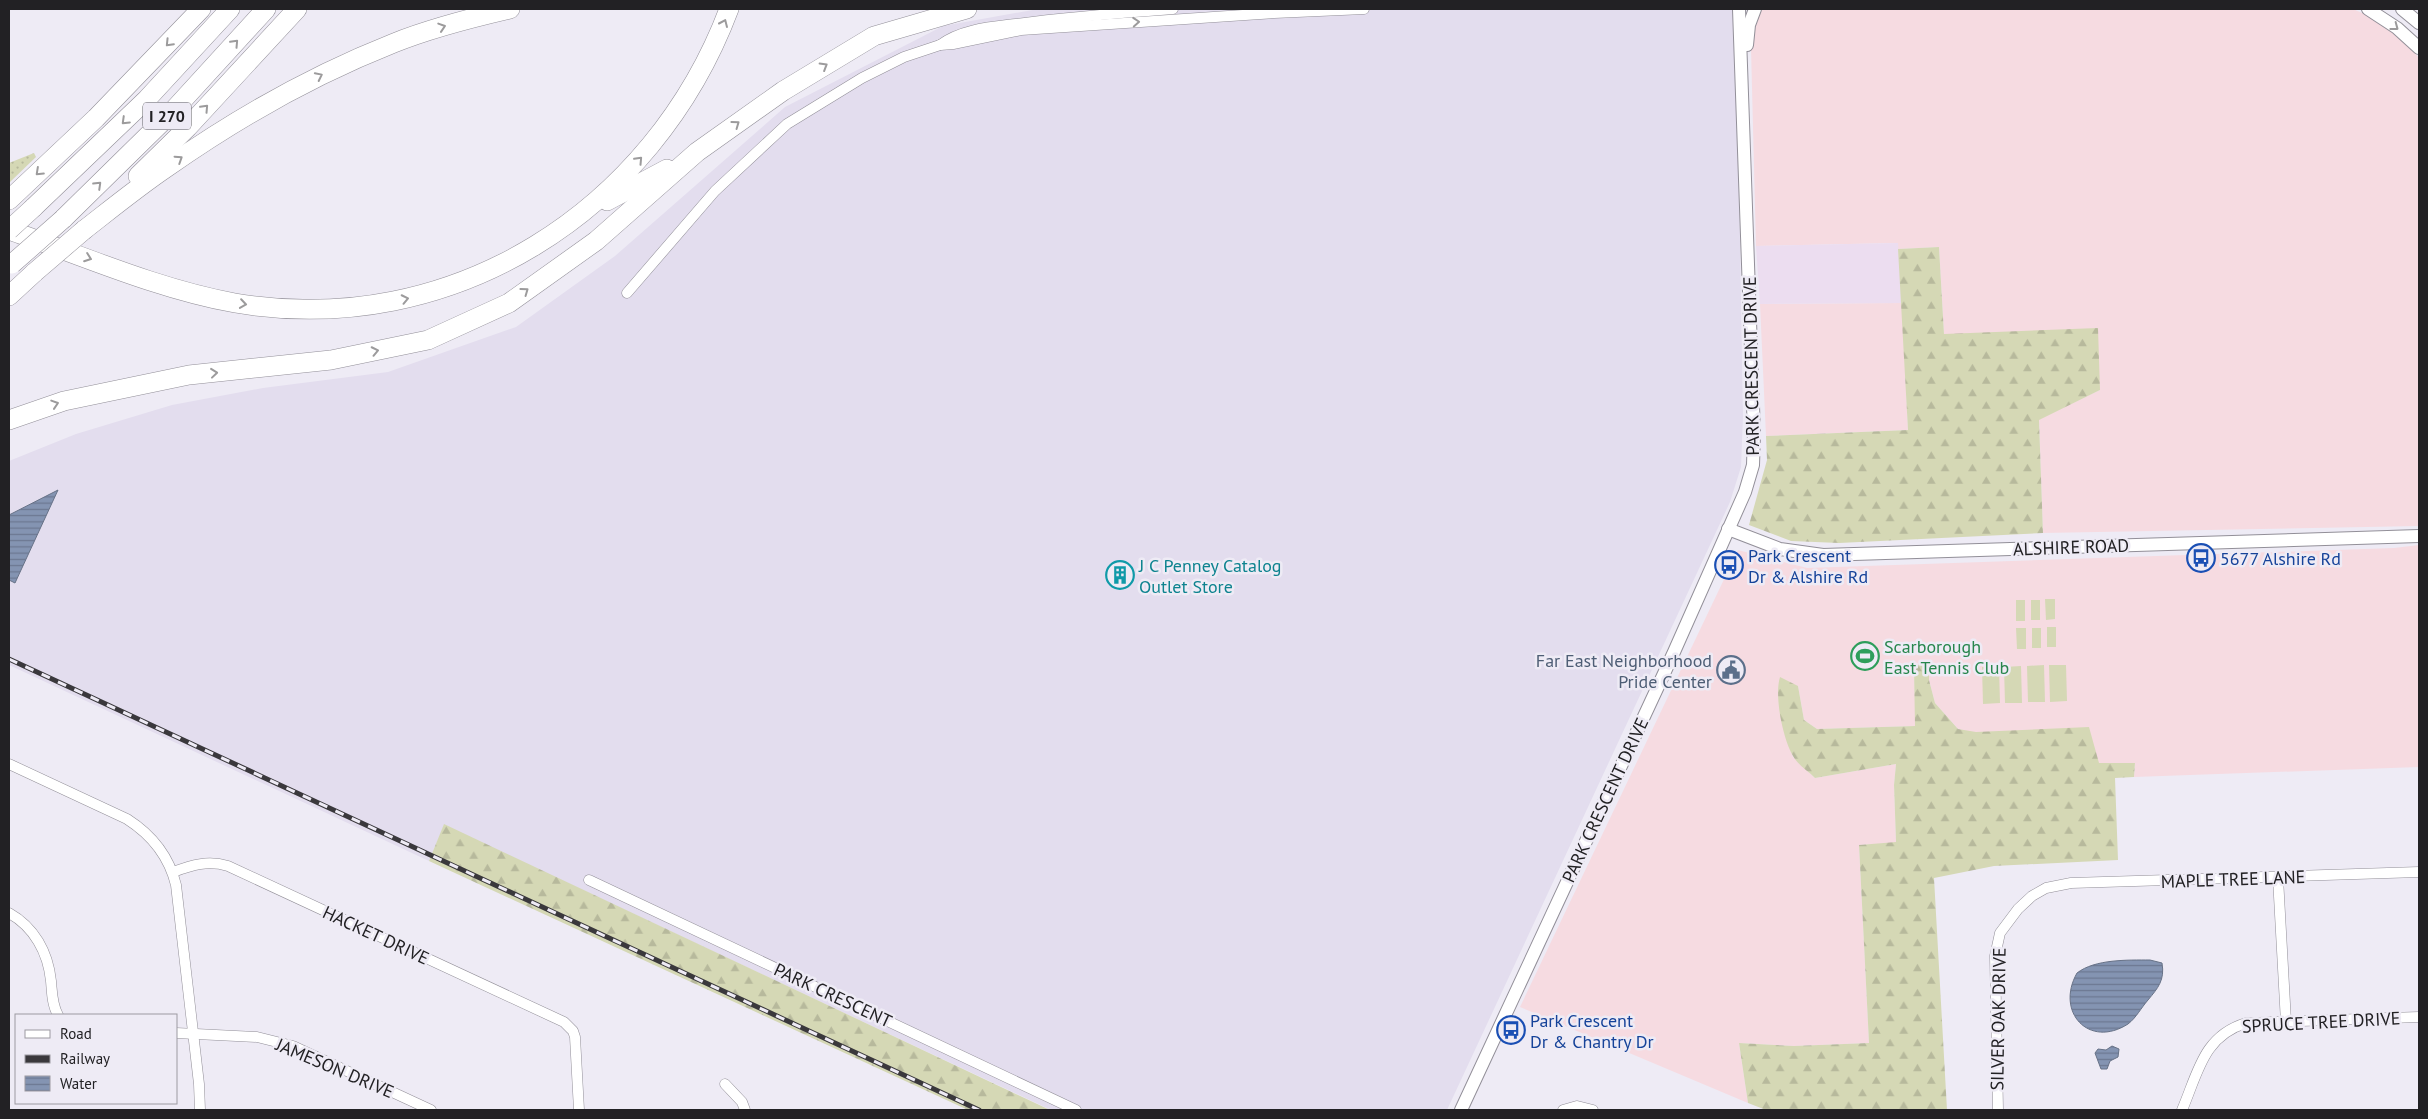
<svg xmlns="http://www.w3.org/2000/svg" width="2428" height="1119" viewBox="0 0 2428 1119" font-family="'PT Sans',sans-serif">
  <defs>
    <pattern id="grass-dots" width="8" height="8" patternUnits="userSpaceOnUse" patternTransform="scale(1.25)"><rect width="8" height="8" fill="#d5d8b5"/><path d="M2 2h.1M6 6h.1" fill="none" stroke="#b7b99c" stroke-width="1.8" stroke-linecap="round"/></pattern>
    <pattern id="forest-firs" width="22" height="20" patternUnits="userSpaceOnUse" patternTransform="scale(1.25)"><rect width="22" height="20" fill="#d5d8b5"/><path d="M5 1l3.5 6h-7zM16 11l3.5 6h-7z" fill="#b7b99c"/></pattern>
    <pattern id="water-rules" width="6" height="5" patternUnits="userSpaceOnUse" patternTransform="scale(1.25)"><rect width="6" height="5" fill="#8494b2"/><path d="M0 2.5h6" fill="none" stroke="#6c7891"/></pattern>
  </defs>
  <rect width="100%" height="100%" fill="#eeebf5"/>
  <g fill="#f6dbe1">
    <path d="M1750,9H2353L2378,20L2409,46L2419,58V526L2043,533L2039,419L2100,390L1944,334L1939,247L1898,249L1897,243L1756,246Z"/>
    <path d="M1902,303L1908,430L1766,436L1760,304Z"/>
    <path d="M2419,545V767L2134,777L2135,763H2099L1958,729L1935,703L1929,680V664L1914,671L1916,726L1817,729L1804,720L1798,686L1783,727L1793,757L1815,778L1896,764L1894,785L1896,843L1859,845L1869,1043L1794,1046L1739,1043L1748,1103L1520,1007L1738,550L1807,568L2394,548Z"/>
  </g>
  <path fill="#e3ddee" d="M1038,9H1736L1743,416L1741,467L1730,502L1447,1110H1051L444,825L429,861L9,665V461L76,434L172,405L263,388L388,372L516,327L615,256L785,107L943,26Z"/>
  <path fill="#ecddf0" d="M1898,243L1902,303L1760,304L1756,246Z"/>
  <path fill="url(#grass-dots)" d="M34,153L36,157L9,183V163Z"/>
  <g fill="url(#forest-firs)">
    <path d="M1939,247L1944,334L2098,328L2100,390L2039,420L2043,533L1839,543L1791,541L1749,525L1767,460L1766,436L1908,430L1898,249Z"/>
    <path d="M1929,663V680L1935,703L1958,729L1976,732L2089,727L2099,763H2135L2134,777L2115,778L2118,860L1994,866L1934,878L1947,1110H1766L1748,1103L1739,1043L1794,1046L1869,1043L1859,845L1896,842L1894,785L1896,764L1815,778C1808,771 1797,764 1793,756C1783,739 1774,696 1780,677L1798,686L1804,720L1817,729L1915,726L1914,670H1916V665Z"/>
    <path d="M444,824L1050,1110H968L429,861Z"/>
  </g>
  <g fill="#d5d8b5">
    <path d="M2045,599H2055V619L2046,620Z"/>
    <rect x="2016" y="600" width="9" height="21"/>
    <rect x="2031" y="600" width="9" height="20"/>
    <rect x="2047" y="627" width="9" height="20"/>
    <path d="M2016,628H2026V649H2017Z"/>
    <rect x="2032" y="628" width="9" height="20"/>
    <path d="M2044,665L2045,702H2028L2027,666Z"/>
    <path d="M2049,665H2066L2067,701L2050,702Z"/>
    <path d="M2021,666L2022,703H2005L2004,667Z"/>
    <path d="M1982,667H1999L2000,703L1983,704Z"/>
  </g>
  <g fill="url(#water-rules)" stroke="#677287">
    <path d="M58,490L15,583L9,580V515Z"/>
    <path d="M2150,960L2162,963C2165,980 2158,988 2148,1000C2141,1008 2136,1018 2128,1024C2089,1049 2055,1012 2077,973C2095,959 2128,960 2150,960Z"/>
    <path d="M2112,1046L2119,1049L2118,1057L2110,1061L2107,1069H2101L2095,1053L2098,1049L2106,1050Z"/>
  </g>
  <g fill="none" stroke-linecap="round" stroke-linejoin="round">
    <defs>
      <g id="minor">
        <path d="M940,45C961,29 991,27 1016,24C1068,17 1120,13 1173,9"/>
        <path d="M627,293L715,191L787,124L862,78L904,57L940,45L953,44L1021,30L1274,13L1364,9"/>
        <path d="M9,764L127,819C152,835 169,856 176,885L199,1084L200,1110"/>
        <path d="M173,872C192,865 208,860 228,866L564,1022L573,1031L575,1037L579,1110"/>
        <path d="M2278,878L2286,1022"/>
        <path d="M589,880L1076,1110"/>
        <path d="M9,913C34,927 48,952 51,981C52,992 52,1005 58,1015"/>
        <path d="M176,1033L257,1037L293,1046L431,1110"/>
        <path d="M725,1084L742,1102L745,1110"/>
        <path d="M1563,1110L1577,1106L1593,1110"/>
        <path d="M1998,1110L1995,956L2000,933L2018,909L2032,896L2046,888L2071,883L2419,872"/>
        <path d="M2182,1110C2198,1073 2203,1036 2246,1023L2419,1017"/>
      </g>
      <g id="tertiary">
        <path d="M2368,9L2397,28L2419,48"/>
        <path d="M2402,9L2419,23"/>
        <path d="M1747,45L1749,25L1755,9"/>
        <path d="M1728,529L1780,549L1823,555L2419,536"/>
        <path d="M1461,1110L1674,652L1745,492L1753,465L1754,434L1739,9"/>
      </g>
      <g id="motorway">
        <path d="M138,176L188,127L297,9"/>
        <path d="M9,200L96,118L201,9"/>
        <path d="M607,201L667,169"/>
        <path d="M33,208L147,99L230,9"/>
        <path d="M63,219L170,114L266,9"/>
        <path d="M9,230C83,256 158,289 235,303C452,340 653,211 729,9"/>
        <path d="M84,230C111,209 138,187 166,168C237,118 313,75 394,43C431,28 471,18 510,9"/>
        <path d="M9,296L35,272"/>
        <path d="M9,420L64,401L189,375L331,360L428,340L509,303L596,241L697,152L783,91L874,36L967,9"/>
      </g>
    </defs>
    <use href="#minor" stroke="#928f98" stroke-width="11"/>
    <use href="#tertiary" stroke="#928f98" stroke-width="14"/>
    <use href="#motorway" stroke="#928f98" stroke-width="20"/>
    <use href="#minor" stroke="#fff" stroke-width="10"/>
    <use href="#tertiary" stroke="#fff" stroke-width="12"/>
    <use href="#motorway" stroke="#fff" stroke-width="19"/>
    <defs>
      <path id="rail" d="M9,659L979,1110"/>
    </defs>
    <use href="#rail" stroke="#3a383c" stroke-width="5"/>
    <use href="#rail" stroke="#eeebf5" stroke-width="3" stroke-dasharray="9" stroke-linecap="butt"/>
    <defs>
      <g id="motorway-bridge">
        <path d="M9,230L33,208"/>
        <path d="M12,264L63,219"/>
        <path d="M35,272L84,230"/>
      </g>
    </defs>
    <use href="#motorway-bridge" stroke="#928f98" stroke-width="20" stroke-linecap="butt"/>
    <use href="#motorway-bridge" stroke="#fff" stroke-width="19"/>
  </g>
  <defs><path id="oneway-chevron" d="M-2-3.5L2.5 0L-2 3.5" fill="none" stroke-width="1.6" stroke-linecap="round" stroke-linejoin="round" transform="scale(1.25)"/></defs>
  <g stroke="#9c9b9c">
    <use href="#oneway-chevron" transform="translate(1136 22) rotate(-4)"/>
    <use href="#oneway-chevron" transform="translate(724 23) rotate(-66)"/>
    <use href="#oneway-chevron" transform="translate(442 27) rotate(-18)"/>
    <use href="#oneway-chevron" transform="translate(2395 27) rotate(37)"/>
    <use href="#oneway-chevron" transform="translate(169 43) rotate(134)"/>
    <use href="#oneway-chevron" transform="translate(235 43) rotate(-47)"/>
    <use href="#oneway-chevron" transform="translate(824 66) rotate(-31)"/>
    <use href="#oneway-chevron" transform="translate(319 76) rotate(-26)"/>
    <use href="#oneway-chevron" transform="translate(205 108) rotate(-47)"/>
    <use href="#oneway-chevron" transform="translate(125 121) rotate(136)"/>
    <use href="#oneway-chevron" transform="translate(736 124) rotate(-36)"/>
    <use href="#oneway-chevron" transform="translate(179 159) rotate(-33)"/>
    <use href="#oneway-chevron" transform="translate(639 160) rotate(-47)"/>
    <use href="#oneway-chevron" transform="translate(39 172) rotate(137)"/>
    <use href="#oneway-chevron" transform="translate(98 185) rotate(-44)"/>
    <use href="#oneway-chevron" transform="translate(88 258) rotate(20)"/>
    <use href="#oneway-chevron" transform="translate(525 291) rotate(-36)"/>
    <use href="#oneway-chevron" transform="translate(405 299) rotate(-12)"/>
    <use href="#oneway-chevron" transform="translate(243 304) rotate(8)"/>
    <use href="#oneway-chevron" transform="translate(375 351) rotate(-12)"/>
    <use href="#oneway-chevron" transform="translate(214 373) rotate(-6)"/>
    <use href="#oneway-chevron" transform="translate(55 404) rotate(-18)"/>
  </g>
  <defs>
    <symbol id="bus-ring" viewBox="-11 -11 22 22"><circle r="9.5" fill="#eeebf5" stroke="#1a4fb4" stroke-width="1.5"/><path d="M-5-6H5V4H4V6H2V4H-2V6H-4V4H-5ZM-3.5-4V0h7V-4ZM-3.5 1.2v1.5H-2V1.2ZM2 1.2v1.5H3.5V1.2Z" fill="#1a4fb4"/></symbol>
    <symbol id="building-ring" viewBox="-11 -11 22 22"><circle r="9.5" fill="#eeebf5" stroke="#0f9aa8" stroke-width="1.5"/><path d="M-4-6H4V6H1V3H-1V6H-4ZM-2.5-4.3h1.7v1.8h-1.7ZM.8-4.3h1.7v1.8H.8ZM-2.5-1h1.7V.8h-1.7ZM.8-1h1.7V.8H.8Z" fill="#0f9aa8"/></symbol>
    <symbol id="stadium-ring" viewBox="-11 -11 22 22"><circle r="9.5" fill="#eeebf5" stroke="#2e9e5b" stroke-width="1.5"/><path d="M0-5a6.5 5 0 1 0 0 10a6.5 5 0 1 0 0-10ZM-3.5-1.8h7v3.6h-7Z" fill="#2e9e5b"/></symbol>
    <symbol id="civic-ring" viewBox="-11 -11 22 22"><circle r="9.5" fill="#eeebf5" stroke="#5c6f8a" stroke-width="1.5"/><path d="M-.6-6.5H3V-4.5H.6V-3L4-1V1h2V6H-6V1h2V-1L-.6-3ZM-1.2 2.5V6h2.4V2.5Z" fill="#5c6f8a"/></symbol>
  </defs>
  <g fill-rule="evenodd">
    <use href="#bus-ring" x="2185" y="542" width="32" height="32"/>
    <use href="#bus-ring" x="1713" y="549" width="32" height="32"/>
    <use href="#building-ring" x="1104" y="559" width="32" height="32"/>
    <use href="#stadium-ring" x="1849" y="640" width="32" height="32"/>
    <use href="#civic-ring" x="1715" y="654" width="32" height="32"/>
    <use href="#bus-ring" x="1495" y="1014" width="32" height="32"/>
  </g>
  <g text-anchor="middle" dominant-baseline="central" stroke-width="5" stroke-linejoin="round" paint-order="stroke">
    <rect fill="#eeebf5" stroke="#5f5e63" stroke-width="1" x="143" y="102.5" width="48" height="27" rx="4"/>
    <g font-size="16" font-weight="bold" fill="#222124">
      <text x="167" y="116">I 270</text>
    </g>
    <g font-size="18" fill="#222124" stroke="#eeebf5">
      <text transform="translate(1751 366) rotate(-91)">PARK CRESCENT DRIVE</text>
      <text transform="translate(2071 547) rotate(-2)">ALSHIRE ROAD</text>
      <text transform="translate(1605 800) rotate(-65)">PARK CRESCENT DRIVE</text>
      <text transform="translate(2233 879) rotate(-2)">MAPLE TREE LANE</text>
      <text transform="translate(376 935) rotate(25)">HACKET DRIVE</text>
      <text transform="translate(833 995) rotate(25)">PARK CRESCENT</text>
      <text transform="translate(1998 1019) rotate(-89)">SILVER OAK DRIVE</text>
      <text transform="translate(2321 1022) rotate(-3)">SPRUCE TREE DRIVE</text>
      <text transform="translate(335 1068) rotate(23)">JAMESON DRIVE</text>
    </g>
    <g font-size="18" fill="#164399" stroke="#eeebf5" text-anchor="start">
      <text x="1748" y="555">Park Crescent<tspan x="1748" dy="21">Dr &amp; Alshire Rd</tspan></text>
      <text x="2220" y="558">5677 Alshire Rd</text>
      <text x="1530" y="1020">Park Crescent<tspan x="1530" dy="21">Dr &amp; Chantry Dr</tspan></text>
    </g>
    <g font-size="18" fill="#0d838f" stroke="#eeebf5" text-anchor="start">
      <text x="1139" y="565">J C Penney Catalog<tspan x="1139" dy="21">Outlet Store</tspan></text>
    </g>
    <g font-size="18" fill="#27864d" stroke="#eeebf5" text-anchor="start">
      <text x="1884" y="646">Scarborough<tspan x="1884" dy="21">East Tennis Club</tspan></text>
    </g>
    <g font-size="18" fill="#4e5e75" stroke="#eeebf5" text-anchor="end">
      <text x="1712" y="660">Far East Neighborhood<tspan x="1712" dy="21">Pride Center</tspan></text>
    </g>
  </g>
  <rect width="2428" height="1119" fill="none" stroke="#222124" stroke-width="20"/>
  <rect x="15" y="1014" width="162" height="90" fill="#eeebf5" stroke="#9c9aa1"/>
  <rect x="25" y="1030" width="25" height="8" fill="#ffffff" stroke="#9c9aa1"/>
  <text x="60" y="1039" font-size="15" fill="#222124">Road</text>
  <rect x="25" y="1055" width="25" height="8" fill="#3a383c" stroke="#9c9aa1"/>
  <text x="60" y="1064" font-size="15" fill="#222124">Railway</text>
  <rect x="25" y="1076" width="25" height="15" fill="url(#water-rules)" stroke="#9c9aa1"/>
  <text x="60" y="1089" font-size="15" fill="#222124">Water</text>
</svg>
